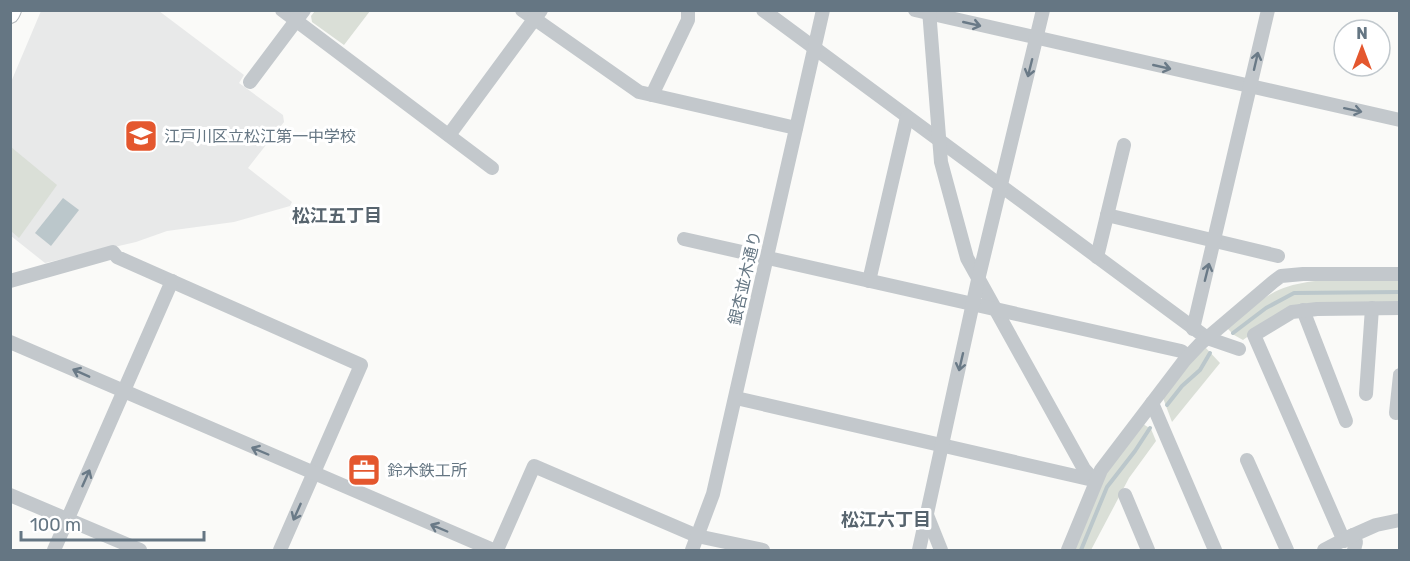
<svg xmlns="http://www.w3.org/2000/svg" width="1410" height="561" viewBox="0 0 1410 561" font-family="Rubik,'Noto Sans JP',sans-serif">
  <rect width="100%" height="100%" fill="#fafaf8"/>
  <path fill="#e8e9e9" d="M41,11H159L244,75L239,83L283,115L284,122L248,168L292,202L290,206L234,222L167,231L136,242L45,263L11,236V82Z"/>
  <g fill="#dadfd7">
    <path d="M315,11V10L370,11L344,45L312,22L311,16Z"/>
    <path d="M11,147L57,185L19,238L11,231Z"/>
    <path d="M1399,280V303L1289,307L1243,340L1234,335L1227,328C1241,316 1255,303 1271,294C1305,274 1361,281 1399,280Z"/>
    <path d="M1205,347L1220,363L1172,422L1163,398L1182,373Z"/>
    <path d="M1143,424L1151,429L1156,441L1129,478L1091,550H1074L1106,473Z"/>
  </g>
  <path fill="#bbc7cb" d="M63,198L79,210L51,246L35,233Z"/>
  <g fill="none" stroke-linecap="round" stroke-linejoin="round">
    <g stroke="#bbc7cb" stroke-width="4">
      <path d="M1233,333L1266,308L1294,293L1400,292"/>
      <path d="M1167,405L1182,386L1200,370L1210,353"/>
      <path d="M1081,550L1107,487L1135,451L1150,428"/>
    </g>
    <defs>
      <path id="major" d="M10,14L12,10"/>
    </defs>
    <use href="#major" stroke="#b5babe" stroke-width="20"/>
    <g stroke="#c3c8cc" stroke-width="14">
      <path d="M282,10L492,168"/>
      <path d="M522,10L639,92L796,128"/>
      <path d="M763,10L1207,338L1239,349"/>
      <path d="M915,10L1400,120"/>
      <path d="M929,10L941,162L967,258L1084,469L1095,481"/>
      <path d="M250,82L304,10"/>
      <path d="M652,95L688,20V10"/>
      <path d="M449,135L541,10"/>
      <path d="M1107,215L1278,256"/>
      <path d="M684,239L1181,351L1188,356"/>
      <path d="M1097,257L1124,145"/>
      <path d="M10,281L113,252L117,257L361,365L280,550"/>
      <path d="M869,281L907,117"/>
      <path d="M1303,310L1346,421"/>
      <path d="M1193,329L1268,10"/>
      <path d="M10,342L493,550"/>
      <path d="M1366,394L1372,308"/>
      <path d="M736,398L1093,480"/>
      <path d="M1152,403L1215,550"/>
      <path d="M1396,413L1400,375"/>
      <path d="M1247,460L1287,550"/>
      <path d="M10,495L140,550"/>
      <path d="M1125,495L1148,550"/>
      <path d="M927,515L941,550"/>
      <path d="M1353,535L1356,542L1354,550"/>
      <path d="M1344,541L1254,335L1292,312L1317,309L1400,308"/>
      <path d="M54,550L172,281"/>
      <path d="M497,550L534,466L697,536L763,550"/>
      <path d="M692,550L713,494L823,10"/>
      <path d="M919,550L978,280L1043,10"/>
      <path d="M1068,550L1101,470L1184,361L1200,344L1273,282L1281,276L1303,274H1400"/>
      <path d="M1324,550L1349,537L1376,525L1400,520"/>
    </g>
    <use href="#major" stroke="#fff" stroke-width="18"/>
  </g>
  <defs><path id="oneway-shaft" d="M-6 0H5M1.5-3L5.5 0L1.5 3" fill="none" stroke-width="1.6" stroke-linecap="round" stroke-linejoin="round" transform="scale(1.5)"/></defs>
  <g stroke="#6a7a87">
    <use href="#oneway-shaft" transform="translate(972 24) rotate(13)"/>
    <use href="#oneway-shaft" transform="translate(1256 61) rotate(-77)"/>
    <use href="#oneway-shaft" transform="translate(1162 67) rotate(13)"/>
    <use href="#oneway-shaft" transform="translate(1030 68) rotate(104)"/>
    <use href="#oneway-shaft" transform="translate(1353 110) rotate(12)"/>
    <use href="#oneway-shaft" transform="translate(1207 272) rotate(-76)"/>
    <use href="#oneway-shaft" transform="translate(961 362) rotate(103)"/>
    <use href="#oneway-shaft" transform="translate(81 373) rotate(-156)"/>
    <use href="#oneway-shaft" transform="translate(260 451) rotate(-157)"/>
    <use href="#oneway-shaft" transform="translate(86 478) rotate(-66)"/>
    <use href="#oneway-shaft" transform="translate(297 512) rotate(114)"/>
    <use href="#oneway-shaft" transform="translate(439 528) rotate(-157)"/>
  </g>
  <defs>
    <symbol id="school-square" viewBox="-11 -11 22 22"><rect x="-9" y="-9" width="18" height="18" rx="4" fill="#e4572e" stroke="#fff"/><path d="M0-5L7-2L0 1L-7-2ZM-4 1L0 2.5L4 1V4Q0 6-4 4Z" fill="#fff"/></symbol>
    <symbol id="office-square" viewBox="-11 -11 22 22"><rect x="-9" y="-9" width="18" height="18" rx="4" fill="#e4572e" stroke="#fff"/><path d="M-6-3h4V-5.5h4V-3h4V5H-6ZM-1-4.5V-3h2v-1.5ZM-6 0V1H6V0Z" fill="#fff"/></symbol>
  </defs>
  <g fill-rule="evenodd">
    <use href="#school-square" x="122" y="117" width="38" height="38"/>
    <use href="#office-square" x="345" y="451" width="38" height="38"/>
  </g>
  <g text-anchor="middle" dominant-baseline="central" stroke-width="6" stroke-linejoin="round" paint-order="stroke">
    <g font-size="16" fill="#657683" stroke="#fff" text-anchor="start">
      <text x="164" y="136">江戸川区立松江第一中学校</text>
      <text x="387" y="470">鈴木鉄工所</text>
    </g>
    <g font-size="16" fill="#657683" stroke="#fff">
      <text transform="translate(745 278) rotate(-77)">銀杏並木通り</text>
    </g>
    <g font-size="18" font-weight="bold" fill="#57646e" stroke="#fff">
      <text x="337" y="216">松江五丁目</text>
      <text x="886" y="520">松江六丁目</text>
    </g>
  </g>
  <rect width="1410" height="561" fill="none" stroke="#657683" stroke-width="24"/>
  <g transform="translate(1362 48)"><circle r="28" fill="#ffffff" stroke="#c1c8cd" stroke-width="1.5"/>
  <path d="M0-4.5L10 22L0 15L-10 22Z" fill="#e4572e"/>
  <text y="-9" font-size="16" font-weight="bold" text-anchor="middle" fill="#657683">N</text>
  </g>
  <path d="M21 531v9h183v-9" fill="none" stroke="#657683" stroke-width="3"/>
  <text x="30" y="531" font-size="18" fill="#657683" stroke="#ffffff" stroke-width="4.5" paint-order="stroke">100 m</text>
</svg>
